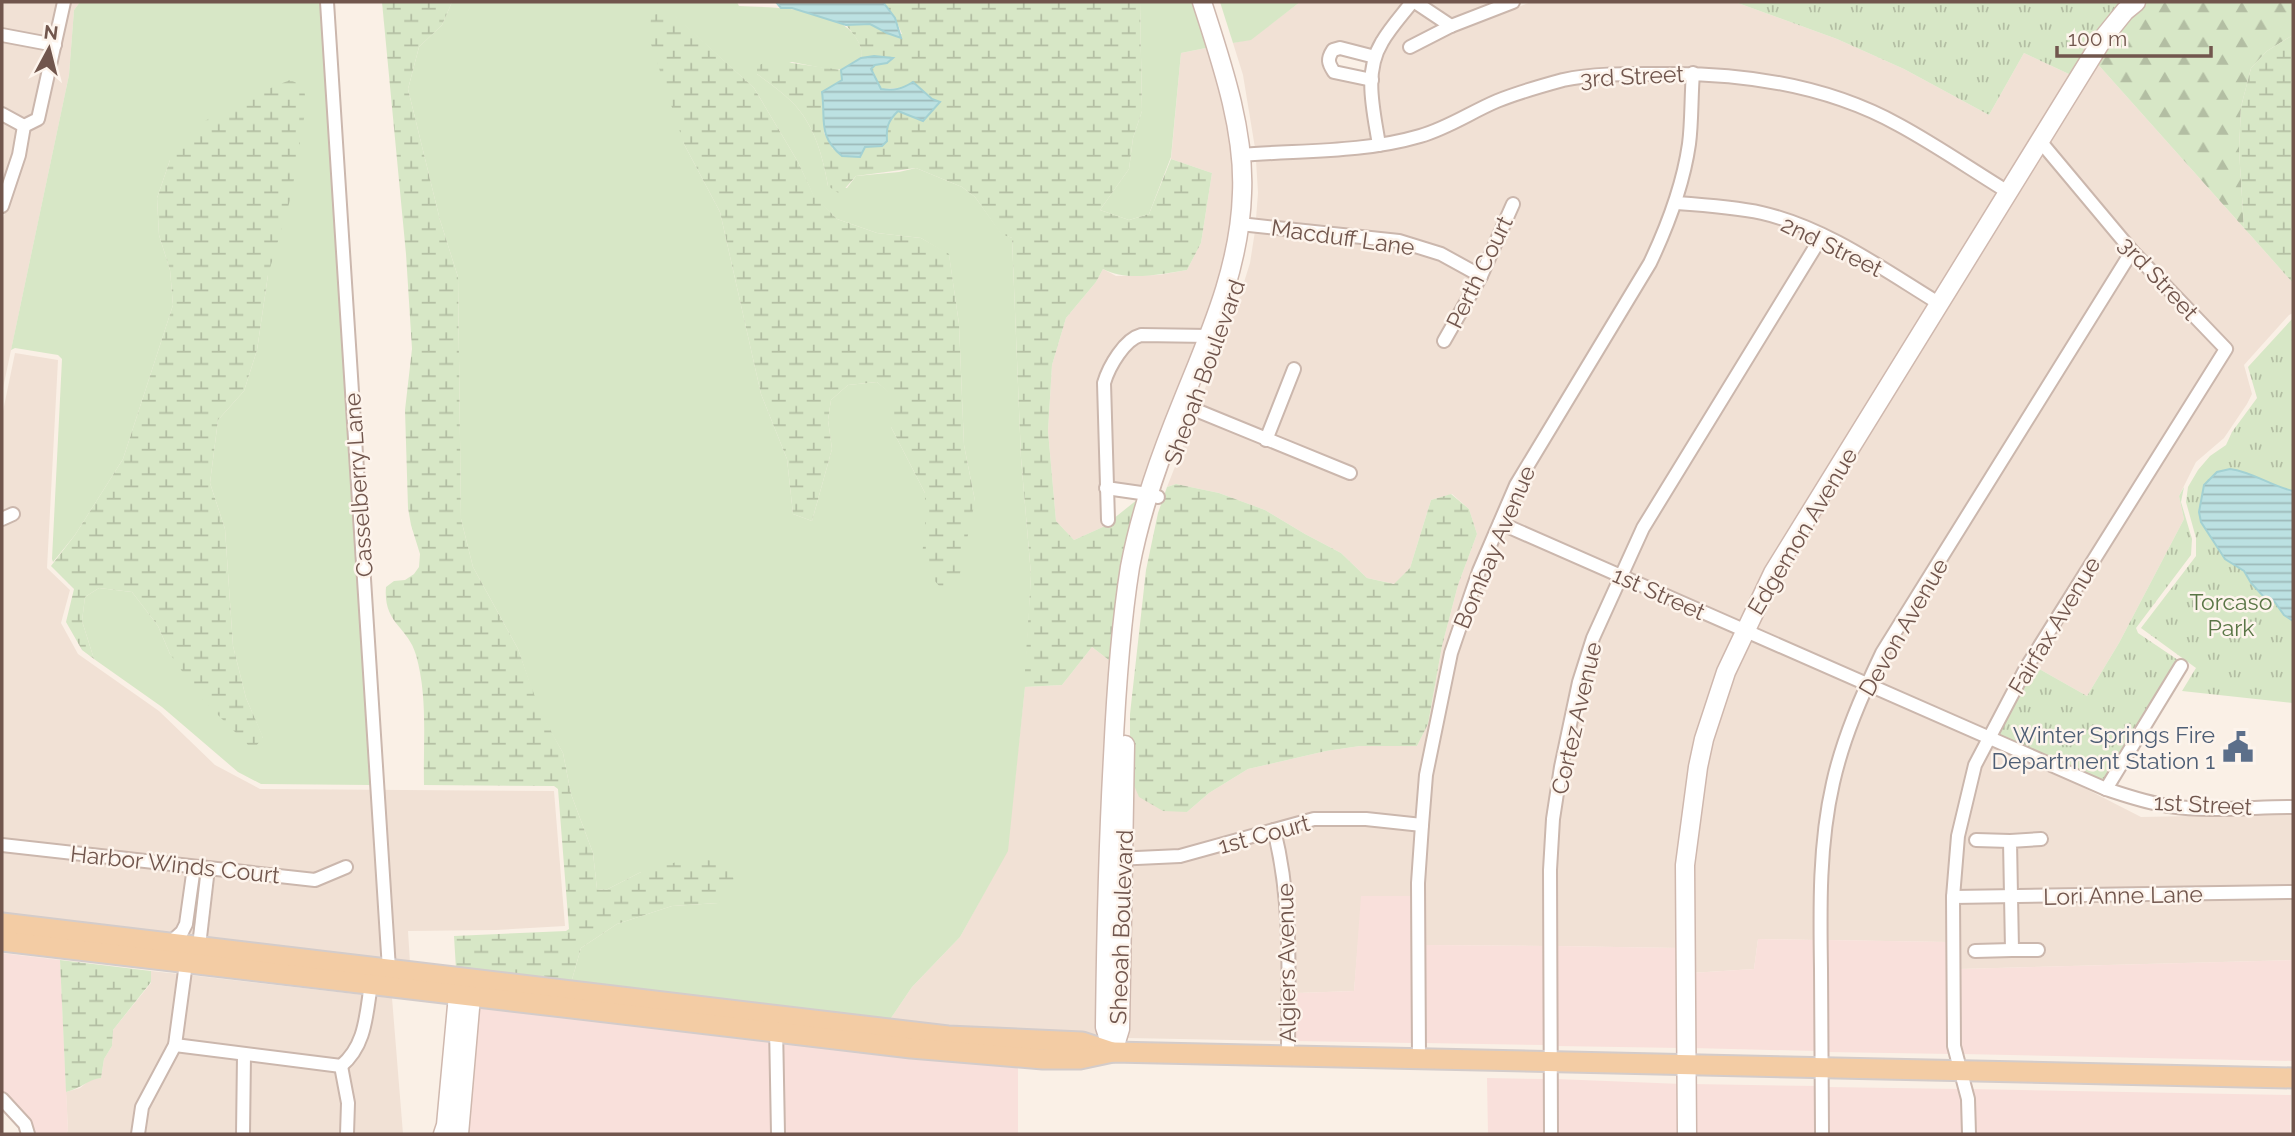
<svg xmlns="http://www.w3.org/2000/svg" width="2295" height="1136" viewBox="0 0 2295 1136" font-family="Raleway,sans-serif">
  <defs>
    <pattern id="forest-firs" width="22" height="20" patternUnits="userSpaceOnUse" patternTransform="scale(1.75)"><rect width="22" height="20" fill="#d7e7c6"/><path d="M5 1l3.5 6h-7zM16 11l3.5 6h-7z" fill="#b3bea3"/></pattern>
    <pattern id="wetland-marsh" width="20" height="14" patternUnits="userSpaceOnUse" patternTransform="scale(1.75)"><rect width="20" height="14" fill="#d7e7c6"/><path d="M1 5h8M5 5V1M11 12h8M15 12V8" fill="none" stroke="#b3bea3"/></pattern>
    <pattern id="park-tufts" width="24" height="20" patternUnits="userSpaceOnUse" patternTransform="scale(1.75)"><rect width="24" height="20" fill="#d7e7c6"/><path d="M3 7l-1-3M5 7V3M7 7l1-3M15 17l-1-3M17 17v-4M19 17l1-3" fill="none" stroke="#b3bea3"/></pattern>
    <pattern id="water-rules" width="6" height="5" patternUnits="userSpaceOnUse" patternTransform="scale(1.75)"><rect width="6" height="5" fill="#bce1e2"/><path d="M0 2.5h6" fill="none" stroke="#9db9b9"/></pattern>
  </defs>
  <rect width="100%" height="100%" fill="#faf0e6"/>
  <g fill="#f1e1d5">
    <path d="M2,2H59L52,38L2,28Z"/>
    <path d="M70,2H80L74,10L69,75L2,393V220L12,198L29,131L43,121L49,104Z"/>
    <path d="M1300,2H1405L1372,50L1339,42L1329,46L1323,57L1324,69L1333,78L1366,85L1372,140L1255,148L1243,75L1233,43L1251,39Z"/>
    <path d="M1426,2H1495L1452,19Z"/>
    <path d="M1531,2H1735L1837,39L1904,69L1989,115L2024,53L2071,75L2006,184L1902,119L1869,104L1825,87L1780,76L1733,70L1688,67L1615,68L1567,73L1528,83L1494,96L1451,118L1420,130L1383,138L1377,94V68L1386,45L1414,8L1440,25L1404,44L1408,54L1451,32L1453,34L1455,31Z"/>
    <path d="M2,41L49,50L34,115L25,120L2,108Z"/>
    <path d="M1211,47L1236,155L1235,223L1205,330L1142,329L1132,331L1124,338L1103,371L1100,493L1103,526H1105L1074,540L1056,521L1048,431L1052,365L1066,318L1096,282L1103,269L1116,276L1159,275L1187,270L1201,243L1212,173L1171,159L1181,53Z"/>
    <path d="M2095,61L2293,283V313L2289,315L2244,365L2252,394L2247,404L2224,438L2196,462L2179,496L2184,519L2119,643L2087,696L2034,666L2233,349L2135,246L2047,140Z"/>
    <path d="M1687,79L1684,141L1679,171L1670,202L1646,260L1512,481L1474,569L1446,651L1437,689L1421,774L1417,818L1367,813H1314L1180,850L1129,853L1130,776L1187,812L1209,793L1248,769L1326,751L1360,746H1417L1428,724L1442,646L1458,585L1477,534L1469,509L1452,494L1431,500L1410,568L1395,584L1367,578L1341,553L1305,534L1265,510L1219,493L1176,484L1167,487L1195,416L1353,480L1356,469L1273,436L1300,366L1291,362L1263,432L1199,405L1240,295L1250,263L1255,231L1398,247L1438,260L1474,279L1437,342L1446,349L1484,284L1520,201L1510,196L1479,268L1442,248L1400,235L1256,219L1258,193L1256,160L1375,152L1423,142L1455,129L1497,107L1530,94L1568,85L1621,80Z"/>
    <path d="M1698,80L1779,88L1822,98L1897,130L2000,194L1939,296L1851,243L1683,198Z"/>
    <path d="M2,120L18,129L4,185L2,184Z"/>
    <path d="M2040,150L2125,252L1865,677L1752,627L1764,602Z"/>
    <path d="M1679,209L1761,219L1814,238L1661,485L1617,568L1507,520L1521,487L1655,267Z"/>
    <path d="M1823,243L1846,254L1932,307L1742,622L1627,572L1647,531Z"/>
    <path d="M2133,260L2219,350L2022,665L1986,730L1875,681L1887,656Z"/>
    <path d="M1142,341L1201,342L1145,487L1112,483L1110,383L1132,345Z"/>
    <path d="M15,353L58,360L47,568L70,590L61,623L78,654L159,711L215,765L260,789L554,791L565,926L496,930L408,931L410,963L2,918V416Z"/>
    <path d="M1502,531L1612,579L1588,636L1563,726L1555,766L1545,946L1426,945L1423,883L1431,776L1456,654L1484,574Z"/>
    <path d="M1622,583L1737,633L1721,670L1680,948L1555,946V870L1559,819L1566,768L1585,684L1598,640Z"/>
    <path d="M1747,638L1860,687L1839,742L1815,940L1758,939L1754,969L1691,973V866L1703,769Z"/>
    <path d="M1092,647L1114,664L1103,1038L1041,1035L889,1021L912,987L960,937L1007,851L1025,687L1062,685Z"/>
    <path d="M1870,692L1981,741L1970,763L1953,835L1949,864L1948,942L1826,940L1828,857L1838,784L1849,746Z"/>
    <path d="M1990,745L2057,774L2141,817L2293,814V886L2016,890L2015,846L2046,844L2045,832L1971,834L1970,846L2005,847V890L1959,891L1963,837L1980,767Z"/>
    <path d="M1341,824L1416,830L1413,896H1362L1354,991L1297,993L1293,1041V907L1290,878L1281,834L1314,825Z"/>
    <path d="M1270,837L1282,909L1283,1041L1127,1038L1129,865L1181,862Z"/>
    <path d="M2293,898V960L1959,969V903L2006,902V944L1970,945V957L2043,956V944H2017L2016,902Z"/>
    <path d="M151,971L179,974L170,1043L136,1106L132,1134H66L68,1130L66,1092L80,1088L90,1080L101,1078L104,1059L112,1046L113,1030L151,983Z"/>
    <path d="M189,975L364,995L360,1024L347,1053L339,1060L181,1040Z"/>
    <path d="M374,996L392,998L403,1134H352L353,1102L347,1068L356,1060L367,1038Z"/>
    <path d="M178,1051L238,1060L237,1134H143L147,1109Z"/>
    <path d="M249,1062L337,1072L343,1103L341,1134H248Z"/>
  </g>
  <g fill="#f9e0db">
    <path d="M1361,896H1413V1043L1295,1041L1297,993L1354,991Z"/>
    <path d="M1423,923L1426,945L1545,946V1045L1424,1043Z"/>
    <path d="M1758,939L1815,940L1816,1051L1692,1048L1691,973L1754,969Z"/>
    <path d="M1826,940L1948,942L1951,1054L1827,1052Z"/>
    <path d="M1555,946L1680,948L1681,1048L1556,1046Z"/>
    <path d="M2,953L60,960L68,1130L66,1134H34L30,1121L2,1092Z"/>
    <path d="M2293,960V1061L1962,1054L1959,1044V969Z"/>
    <path d="M476,1007L771,1041L773,1134H464Z"/>
    <path d="M782,1042L1018,1066V1134H783Z"/>
    <path d="M1487,1078L1545,1079L1546,1134H1488Z"/>
    <path d="M1556,1079L1682,1084V1134H1556Z"/>
    <path d="M1692,1084L1817,1086V1134H1693Z"/>
    <path d="M1827,1087L1960,1089L1963,1100V1134H1828Z"/>
    <path d="M1971,1089L2291,1095L2290,1134H1974Z"/>
  </g>
  <g fill="#d7e7c6" fill-rule="evenodd">
    <path d="M80,2H322L372,785L261,784L238,772L162,707L94,659L82,621L85,597L99,588L132,592L158,626L170,654L263,738L246,698L233,646L225,529L210,483L218,420L244,391L257,350L268,275L170,160L157,198L159,235L170,270L173,305L123,459L75,535L53,562L52,559L62,359L58,355L15,348L11,350L69,75L74,10Z"/>
    <path d="M452,2H737L739,6C773,8 843,6 859,43C861,49 863,52 861,58L843,69L833,70L792,62L757,74C769,83 782,92 792,102C814,124 823,156 828,186L847,188L856,176L899,172L916,168L962,187L975,197L1001,233L1012,238L1021,458L1031,575L1025,687L1008,851L960,937L912,987L889,1021L571,983L581,948L617,924L672,906L718,903L641,872L606,890L597,889L593,853L571,794L563,753L539,711L518,649L473,567L461,519L458,277L440,220L408,89L419,47L442,25ZM671,13L754,88L798,162L814,197L837,219L877,233L921,238L949,255L959,324L964,445L975,501L925,528V493L891,427V394L877,382L848,385L831,400L828,420L832,449L812,521L793,514L787,459L761,394L720,212L684,144Z"/>
    <path d="M1140,2H1197L1211,47L1181,53L1171,157L1149,214L1129,220L1100,210L1129,169L1133,138L1142,111Z"/>
    <path d="M1220,2H1300L1251,40L1233,43Z"/>
  </g>
  <path fill="url(#forest-firs)" d="M2144,2H2293V35L2267,51L2251,68L2241,107L2239,150L2244,228L2095,61L2108,41Z"/>
  <g fill="url(#wetland-marsh)">
    <path d="M382,2H452L442,25L419,47L408,89L440,220L458,277L461,519L473,567L518,649L540,711L563,753L571,794L593,853L597,889L606,890L641,872L691,858L721,862L736,881L718,903L672,906L617,924L581,948L571,983L456,969L454,936L566,931L569,929L558,789L554,786L424,785C423,741 428,697 416,655C408,626 383,624 386,587L394,581L405,580L414,574L419,567L420,554L411,525L408,508L405,410L412,349L406,254Z"/>
    <path d="M883,2H1140L1142,111L1133,138L1129,169L1100,210L1129,220L1149,214L1171,159L1212,173L1201,243L1187,270C1161,274 1127,282 1103,269L1096,282L1066,318L1052,365L1048,431L1056,521L1074,540L1105,526L1113,525V519L1138,499H1141L1114,664L1092,647L1062,685L1024,687L1031,575L1021,458L1012,238L1001,234L975,197L962,187L916,168L856,176L840,194L828,186C823,156 814,124 792,102C782,92 769,83 757,74V66L771,60L841,70L842,80L822,92L824,133L833,149L882,146L889,120L898,111L917,119L940,103L932,99L913,82L903,88L881,89L871,70L875,65L887,63L874,56L861,58C864,45 853,34 846,25L870,24L887,33L902,34L895,18Z"/>
    <path d="M671,12L754,88L798,162L814,196L837,219L877,233L921,238L949,254L959,324L964,445L975,501L958,583L940,587L921,565L925,528V493L891,427V395L877,382L848,385L831,400L828,420L832,449L812,521L793,514L787,459L761,394L720,212L684,144L650,41L651,15Z"/>
    <path d="M2293,35V283L2244,228L2239,150L2241,107L2251,68L2267,51Z"/>
    <path d="M290,80L304,86L306,106L291,197L268,275L257,350L244,391L218,420L210,483L225,529L233,646L246,698L263,737L253,750L200,697L170,654L158,626L132,592L99,588L85,597L82,621L94,659L82,650L66,622L74,589L51,566L75,535L123,459L173,305L170,270L159,235L157,198L170,160L196,126L244,99Z"/>
    <path d="M1176,484L1219,493L1265,510L1305,534L1341,553L1367,578L1394,584L1410,568L1431,500L1451,494L1469,509L1477,534L1458,585L1442,646L1428,724L1417,746H1360L1326,751L1248,769L1209,793L1187,812L1163,811L1139,797L1130,776V714L1146,570L1158,513L1167,487Z"/>
    <path d="M60,960L151,971V982L113,1030L112,1046L104,1059L101,1078C87,1080 80,1089 66,1092Z"/>
  </g>
  <g fill="url(#park-tufts)">
    <path d="M1735,2H2127L2071,75L2024,53L1989,115L1904,69L1837,39Z"/>
    <path d="M2293,318V703L2182,691L2196,668L2141,628L2196,556V538L2186,502L2188,487L2198,470L2210,456L2226,445L2232,432L2257,398L2248,367Z"/>
    <path d="M2184,487L2181,502L2192,539L2191,555L2136,628L2138,633L2178,660L2104,781L1996,734L2034,666L2087,696L2119,643L2184,519L2179,496Z"/>
  </g>
  <g fill="url(#water-rules)" stroke="#a3d1d3" stroke-width="2">
    <path d="M776,2H883L895,18L901,38L887,33L870,24L846,25L792,8H781Z"/>
    <path d="M874,56L893,58L887,63L875,65L871,69L881,89C894,91 902,89 913,82L932,99L940,102L923,121L898,111C888,121 886,127 887,141L882,146L865,147L860,157L842,156C817,135 826,120 822,92L842,80L841,70L861,58Z"/>
    <path d="M2230,469C2253,472 2271,486 2293,491V621L2284,615L2274,601L2263,596L2251,583L2244,571L2225,559L2201,522L2199,512L2204,485L2217,472Z"/>
  </g>
  <g fill="none" stroke-linecap="round" stroke-linejoin="round">
    <defs>
      <g id="street">
        <path d="M327,2L389,969"/>
        <path d="M1415,2L1451,26"/>
        <path d="M2,35L55,45"/>
        <path d="M1410,47L1451,26L1513,2"/>
        <path d="M1372,80L1334,72C1328,63 1327,59 1333,50L1340,48L1375,57"/>
        <path d="M2,114L24,126"/>
        <path d="M24,126L38,119L64,2"/>
        <path d="M1379,145C1374,112 1363,73 1382,42C1390,28 1402,15 1412,2"/>
        <path d="M1241,155C1301,150 1362,153 1420,136C1448,128 1471,112 1497,101C1519,92 1541,86 1563,80C1596,73 1631,74 1664,74C1745,73 1827,85 1899,125C1936,145 1972,170 2008,192"/>
        <path d="M1675,203C1704,205 1734,207 1762,213C1827,228 1884,270 1940,304"/>
        <path d="M2,206L19,155L24,126"/>
        <path d="M1240,224L1399,241L1441,254L1481,276"/>
        <path d="M1444,341L1481,276L1513,204"/>
        <path d="M1181,404L1350,473"/>
        <path d="M1266,440L1294,369"/>
        <path d="M1106,488L1148,494L1158,497"/>
        <path d="M2,519L13,514"/>
        <path d="M1108,520L1104,383C1109,366 1125,339 1141,335L1209,336"/>
        <path d="M1500,523L2106,789C2127,796 2147,803 2169,806C2209,812 2252,807 2293,807"/>
        <path d="M2106,789L2181,666"/>
        <path d="M1274,830C1293,904 1288,980 1288,1055"/>
        <path d="M1976,840L2010,841"/>
        <path d="M2,845L315,880L346,867"/>
        <path d="M1115,859L1180,856L1314,819H1366L1422,825"/>
        <path d="M1953,897L2293,892"/>
        <path d="M170,943L182,932L186,924L194,867"/>
        <path d="M199,946L208,868"/>
        <path d="M2038,950H2012L2010,841L2041,839"/>
        <path d="M1975,951L2012,950"/>
        <path d="M776,1026L778,1134"/>
        <path d="M175,1045L341,1066"/>
        <path d="M1419,1058L1418,883L1422,825L1426,775L1451,653L1479,571L1516,485L1650,263C1668,225 1683,186 1689,144C1692,121 1691,97 1693,73"/>
        <path d="M341,1066C366,1045 366,1015 371,984"/>
        <path d="M341,1066L348,1103L347,1134"/>
        <path d="M2,1099L25,1124L28,1134"/>
        <path d="M138,1134L142,1107L175,1045L186,963"/>
        <path d="M243,1134L244,1055"/>
        <path d="M1551,1134L1550,870L1553,819L1561,767L1579,682L1593,638L1643,528L1822,236"/>
        <path d="M1822,1134C1822,1079 1821,1024 1821,969C1820,907 1819,844 1833,783C1843,738 1862,695 1882,653L2132,251"/>
        <path d="M1969,1134L1968,1099L1954,1046L1953,897L1958,836L1975,765L2026,668L2226,349L2132,251L2040,141"/>
      </g>
      <g id="secondary">
        <path d="M1113,1052L1105,1027C1106,937 1108,847 1113,757C1116,693 1120,629 1130,567C1141,509 1161,454 1183,400C1210,333 1240,267 1242,193C1245,130 1221,61 1202,2"/>
        <path d="M1113,1052L1120,1029L1125,745"/>
        <path d="M443,1134L446,1125L458,995L464,981"/>
        <path d="M459,1134L471,997L468,985"/>
        <path d="M1687,1134L1685,865L1698,767L1704,739L1726,672L1773,573L2104,37L2125,11L2136,2"/>
      </g>
      <g id="primary">
        <path d="M2,923L948,1036L1082,1042L1112,1052"/>
        <path d="M2,941L911,1048L1043,1059H1080L1113,1052L2293,1078"/>
      </g>
    </defs>
    <use href="#street" stroke="#cbb7ad" stroke-width="16"/>
    <use href="#secondary" stroke="#cfb8ae" stroke-width="21"/>
    <use href="#primary" stroke="#d4ccca" stroke-width="23"/>
    <use href="#street" stroke="#fff" stroke-width="12"/>
    <use href="#secondary" stroke="#fff" stroke-width="18"/>
    <use href="#primary" stroke="#f3cca4" stroke-width="19"/>
  </g>
  <defs>
    <symbol id="civic-bare" viewBox="-9 -9 18 18"><path d="M-.6-6.5H3V-4.5H.6V-3L4-1V1h2V6H-6V1h2V-1L-.6-3ZM-1.2 2.5V6h2.4V2.5Z" fill="#5c6f8a" stroke="#fdf4ec" stroke-width="2.5" paint-order="stroke"/></symbol>
  </defs>
  <g fill-rule="evenodd">
    <use href="#civic-bare" x="2216" y="725" width="44" height="44"/>
  </g>
  <g text-anchor="middle" dominant-baseline="central" stroke-width="5" stroke-linejoin="round" paint-order="stroke">
    <g font-size="23" fill="#71564d" stroke="#fdf4ec">
      <text transform="translate(1632 76) rotate(-3)">3rd Street</text>
      <text transform="translate(1343 237) rotate(8)">Macduff Lane</text>
      <text transform="translate(1832 246) rotate(26)">2nd Street</text>
      <text transform="translate(1479 272) rotate(-64)">Perth Court</text>
      <text transform="translate(2159 278) rotate(47)">3rd Street</text>
      <text transform="translate(1204 372) rotate(-70)">Sheoah Boulevard</text>
      <text transform="translate(358 485) rotate(-94)">Casselberry Lane</text>
      <text transform="translate(1802 531) rotate(-59)">Edgemon Avenue</text>
      <text transform="translate(1494 547) rotate(-67)">Bombay Avenue</text>
      <text transform="translate(1659 593) rotate(24)">1st Street</text>
      <text transform="translate(2054 625) rotate(-59)">Fairfax Avenue</text>
      <text transform="translate(1903 627) rotate(-60)">Devon Avenue</text>
      <text transform="translate(1576 718) rotate(-77)">Cortez Avenue</text>
      <text transform="translate(2203 804) rotate(3)">1st Street</text>
      <text transform="translate(1264 834) rotate(-15)">1st Court</text>
      <text transform="translate(175 864) rotate(6)">Harbor Winds Court</text>
      <text transform="translate(2123 895) rotate(-1)">Lori Anne Lane</text>
      <text transform="translate(1121 927) rotate(-88)">Sheoah Boulevard</text>
      <text transform="translate(1286 963) rotate(-91)">Algiers Avenue</text>
    </g>
    <g font-size="23" fill="#5a7646" stroke="#fdf4ec">
      <text x="2231" y="601">Torcaso<tspan x="2231" dy="26">Park</tspan></text>
    </g>
    <g font-size="23" fill="#4e5e75" stroke="#fdf4ec" text-anchor="end">
      <text x="2215" y="734">Winter Springs Fire<tspan x="2215" dy="26">Department Station 1</tspan></text>
    </g>
  </g>
  <rect width="2295" height="1136" fill="none" stroke="#71564d" stroke-width="7"/>
  <g transform="translate(49 49) rotate(7)" stroke="#fdf4ec" stroke-width="5" paint-order="stroke">
  <path d="M0-5L12 26L0 18L-12 26Z" fill="#71564d"/>
  <text y="-10" font-size="19" font-weight="bold" text-anchor="middle" fill="#71564d">N</text>
  </g>
  <path d="M2057 46v10h154v-10" fill="none" stroke="#71564d" stroke-width="3.5"/>
  <text x="2068" y="46" font-size="21" fill="#71564d" stroke="#fdf4ec" stroke-width="5" paint-order="stroke">100 m</text>
</svg>
